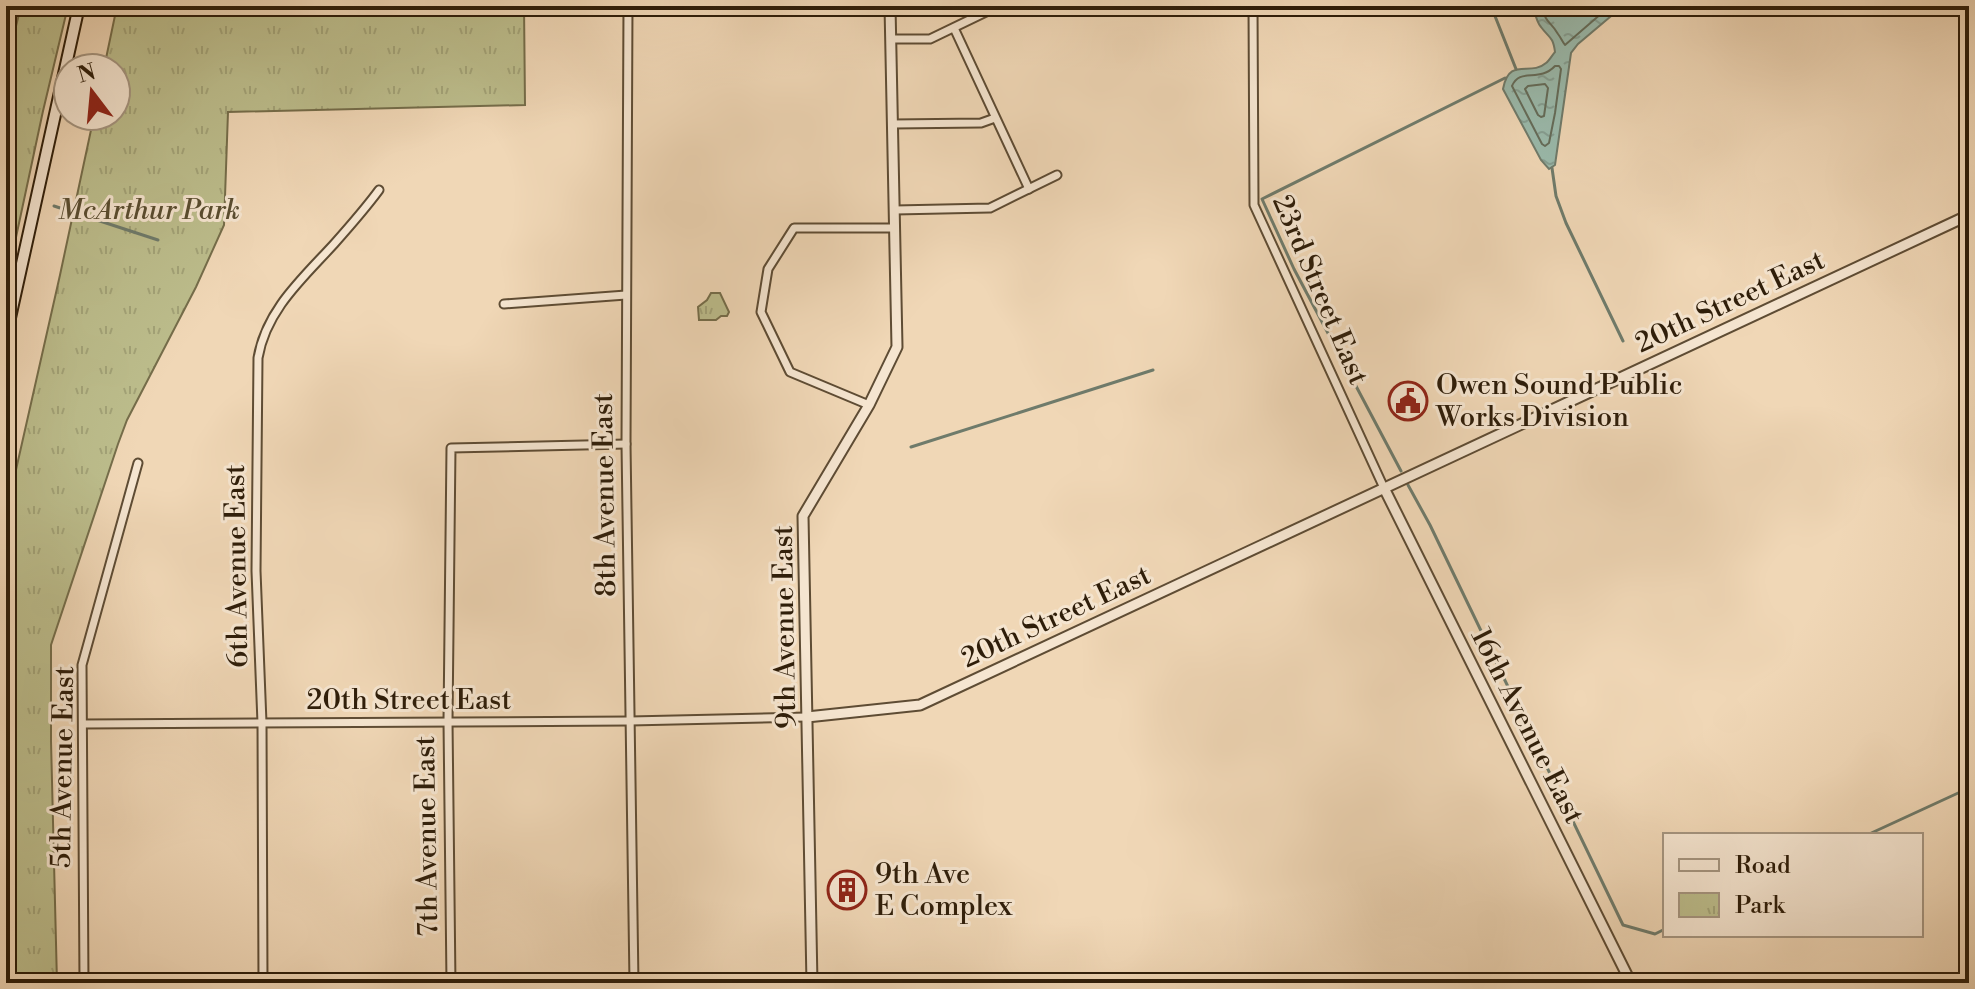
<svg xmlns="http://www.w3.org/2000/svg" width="1975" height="989" viewBox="0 0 1975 989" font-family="'Libre Bodoni',serif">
  <defs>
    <pattern id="park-tufts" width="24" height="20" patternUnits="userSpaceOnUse" patternTransform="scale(2)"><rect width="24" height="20" fill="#bcbd8c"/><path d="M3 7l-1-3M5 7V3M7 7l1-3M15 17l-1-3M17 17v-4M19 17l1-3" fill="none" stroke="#a2a277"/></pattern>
    <pattern id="water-ripples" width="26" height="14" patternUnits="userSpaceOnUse" patternTransform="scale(2)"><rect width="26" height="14" fill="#9abaac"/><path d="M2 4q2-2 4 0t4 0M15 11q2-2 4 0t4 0" fill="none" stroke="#859f93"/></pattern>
  </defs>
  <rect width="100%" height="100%" fill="#f0d7b6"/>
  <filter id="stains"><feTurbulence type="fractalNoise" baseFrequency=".0025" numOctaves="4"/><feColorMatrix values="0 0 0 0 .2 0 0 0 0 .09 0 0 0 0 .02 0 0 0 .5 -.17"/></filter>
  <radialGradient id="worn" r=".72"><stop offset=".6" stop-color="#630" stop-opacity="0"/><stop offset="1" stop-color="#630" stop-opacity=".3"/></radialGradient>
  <g fill="url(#park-tufts)" stroke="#756d4a" stroke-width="2">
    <path d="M21,6H68L43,111L6,284V66Z"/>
    <path d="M117,6H524L525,105L228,112L224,225L196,287L127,420L118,444L51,645V741L57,983H6V514L60,275L94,116H116V68H104Z"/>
    <path d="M711,293H720L729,312L727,316H721L716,320H699L698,307L707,300Z"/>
  </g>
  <path fill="url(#water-ripples)" stroke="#6f7b6b" stroke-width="2" d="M1533,6H1623L1578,44L1571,53L1555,165L1549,169L1541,160L1503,89C1509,56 1530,77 1546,63C1549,61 1553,54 1555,52C1553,36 1549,38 1541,27C1536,21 1535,13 1533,6Z"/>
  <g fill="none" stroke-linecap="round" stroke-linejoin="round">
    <g stroke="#646c5a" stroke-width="2">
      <path d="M1542,6C1546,25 1550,20 1558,34C1561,38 1562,41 1565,45L1610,6"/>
      <path d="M1555,66H1559L1561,69L1555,113L1549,143L1545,146L1542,144L1512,86C1520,67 1539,83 1555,66Z"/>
      <path d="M1545,84L1548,88L1544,116L1541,117L1538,115L1525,89L1528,86Z"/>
    </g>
    <g stroke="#6f7b6b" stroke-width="3">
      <path d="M1491,6L1516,69"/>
      <path d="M1552,168L1556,196L1566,223L1623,341"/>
      <path d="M54,206L158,240"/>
      <path d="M911,447L1153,370"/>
      <path d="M1401,471L1294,269L1262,199L1505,78"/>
      <path d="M1408,485L1430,525L1623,925L1655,934L1665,929"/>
      <path d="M1867,835L1969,788"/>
    </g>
    <defs>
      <g id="minor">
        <path d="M628,6L626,444L634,983"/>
        <path d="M1253,6L1254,205L1384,488"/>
        <path d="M954,28L1029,189"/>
        <path d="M891,39H930L988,11"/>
        <path d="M893,124L981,123L995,118"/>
        <path d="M895,210L990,208L1057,175"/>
        <path d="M504,304L626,295"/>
        <path d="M869,405L790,372L761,312L768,269L794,228H895"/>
        <path d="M83,724L630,721L807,717"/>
        <path d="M84,983L82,665L138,463"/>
        <path d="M263,983L262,723L256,571L258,358C266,310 303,278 334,244C350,226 365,209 379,190"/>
        <path d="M451,983L448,721L451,448L626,444"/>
      </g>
      <g id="tertiary">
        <path d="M1384,488L1631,983"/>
        <path d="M807,717L920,705L1969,215"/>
        <path d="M812,983L803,516L869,405L897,347L890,6"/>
      </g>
      <path id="secondary" d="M6,336L79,6"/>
    </defs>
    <use href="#minor" stroke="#5e4c34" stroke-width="11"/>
    <use href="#tertiary" stroke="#5e4c34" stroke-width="13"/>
    <use href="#secondary" stroke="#2e1d09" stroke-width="14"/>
    <use href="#minor" stroke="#f5e5d0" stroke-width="7"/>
    <use href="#tertiary" stroke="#f5e5d0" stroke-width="9"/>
    <use href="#secondary" stroke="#f5e5d0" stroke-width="10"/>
  </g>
  <defs>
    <symbol id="civic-ring" viewBox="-11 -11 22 22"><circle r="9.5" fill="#f5e5d0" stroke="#8f2418" stroke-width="1.5"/><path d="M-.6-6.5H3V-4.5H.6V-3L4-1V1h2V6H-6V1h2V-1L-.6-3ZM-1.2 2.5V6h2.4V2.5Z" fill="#8f2418"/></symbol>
    <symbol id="building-ring" viewBox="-11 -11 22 22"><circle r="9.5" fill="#f5e5d0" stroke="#8f2418" stroke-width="1.5"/><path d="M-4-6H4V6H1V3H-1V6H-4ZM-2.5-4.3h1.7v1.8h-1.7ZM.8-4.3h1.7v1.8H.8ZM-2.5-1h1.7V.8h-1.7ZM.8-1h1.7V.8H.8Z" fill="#8f2418"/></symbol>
  </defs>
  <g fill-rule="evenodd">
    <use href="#civic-ring" x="1386" y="379" width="44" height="44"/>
    <use href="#building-ring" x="825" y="868" width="44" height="44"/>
  </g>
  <g text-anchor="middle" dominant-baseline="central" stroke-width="6" stroke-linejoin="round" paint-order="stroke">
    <g font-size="28" font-style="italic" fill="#594d30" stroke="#f5e5d0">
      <text x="149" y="210">McArthur Park</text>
    </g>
    <g font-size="28" fill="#2e1d09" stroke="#f5e5d0">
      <text transform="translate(1320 290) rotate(67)">23rd Street East</text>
      <text transform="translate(1730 302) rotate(-25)">20th Street East</text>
      <text transform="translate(605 495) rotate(-91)">8th Avenue East</text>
      <text transform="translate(237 566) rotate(-91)">6th Avenue East</text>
      <text transform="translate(1056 617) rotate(-25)">20th Street East</text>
      <text transform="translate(785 627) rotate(-91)">9th Avenue East</text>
      <text x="409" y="700">20th Street East</text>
      <text transform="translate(1527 726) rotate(63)">16th Avenue East</text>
      <text transform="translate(63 767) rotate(-89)">5th Avenue East</text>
      <text transform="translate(427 836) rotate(-91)">7th Avenue East</text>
    </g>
    <g font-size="28" fill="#2e1d09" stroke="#f5e5d0" text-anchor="start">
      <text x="1436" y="385">Owen Sound Public<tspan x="1436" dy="32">Works Division</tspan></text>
      <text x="875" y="874">9th Ave<tspan x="875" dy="32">E Complex</tspan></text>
    </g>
  </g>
  <rect width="1975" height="989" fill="none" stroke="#f0d7b6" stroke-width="32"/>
  <rect x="8" y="8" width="1959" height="973" fill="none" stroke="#2e1d09" stroke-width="4"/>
  <rect x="16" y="16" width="1943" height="957" fill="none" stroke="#2e1d09" stroke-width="2"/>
  <rect x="1663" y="833" width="260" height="104" fill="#f5e5d0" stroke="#a59580" stroke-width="2"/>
  <rect x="1679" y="859" width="40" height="12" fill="#f5e5d0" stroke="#a59580" stroke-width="2"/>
  <text x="1735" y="873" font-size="24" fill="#2e1d09">Road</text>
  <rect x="1679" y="893" width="40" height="24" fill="url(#park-tufts)" stroke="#a59580" stroke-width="2"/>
  <text x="1735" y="913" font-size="24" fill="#2e1d09">Park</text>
  <g transform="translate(92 92) rotate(344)"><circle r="38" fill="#f5e5d0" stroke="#a59580" stroke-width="2"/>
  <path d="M0-6L14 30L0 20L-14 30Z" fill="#8f2418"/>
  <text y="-12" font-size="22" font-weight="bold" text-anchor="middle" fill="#2e1d09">N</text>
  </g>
  <rect width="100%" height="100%" filter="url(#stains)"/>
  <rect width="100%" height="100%" fill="url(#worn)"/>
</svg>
